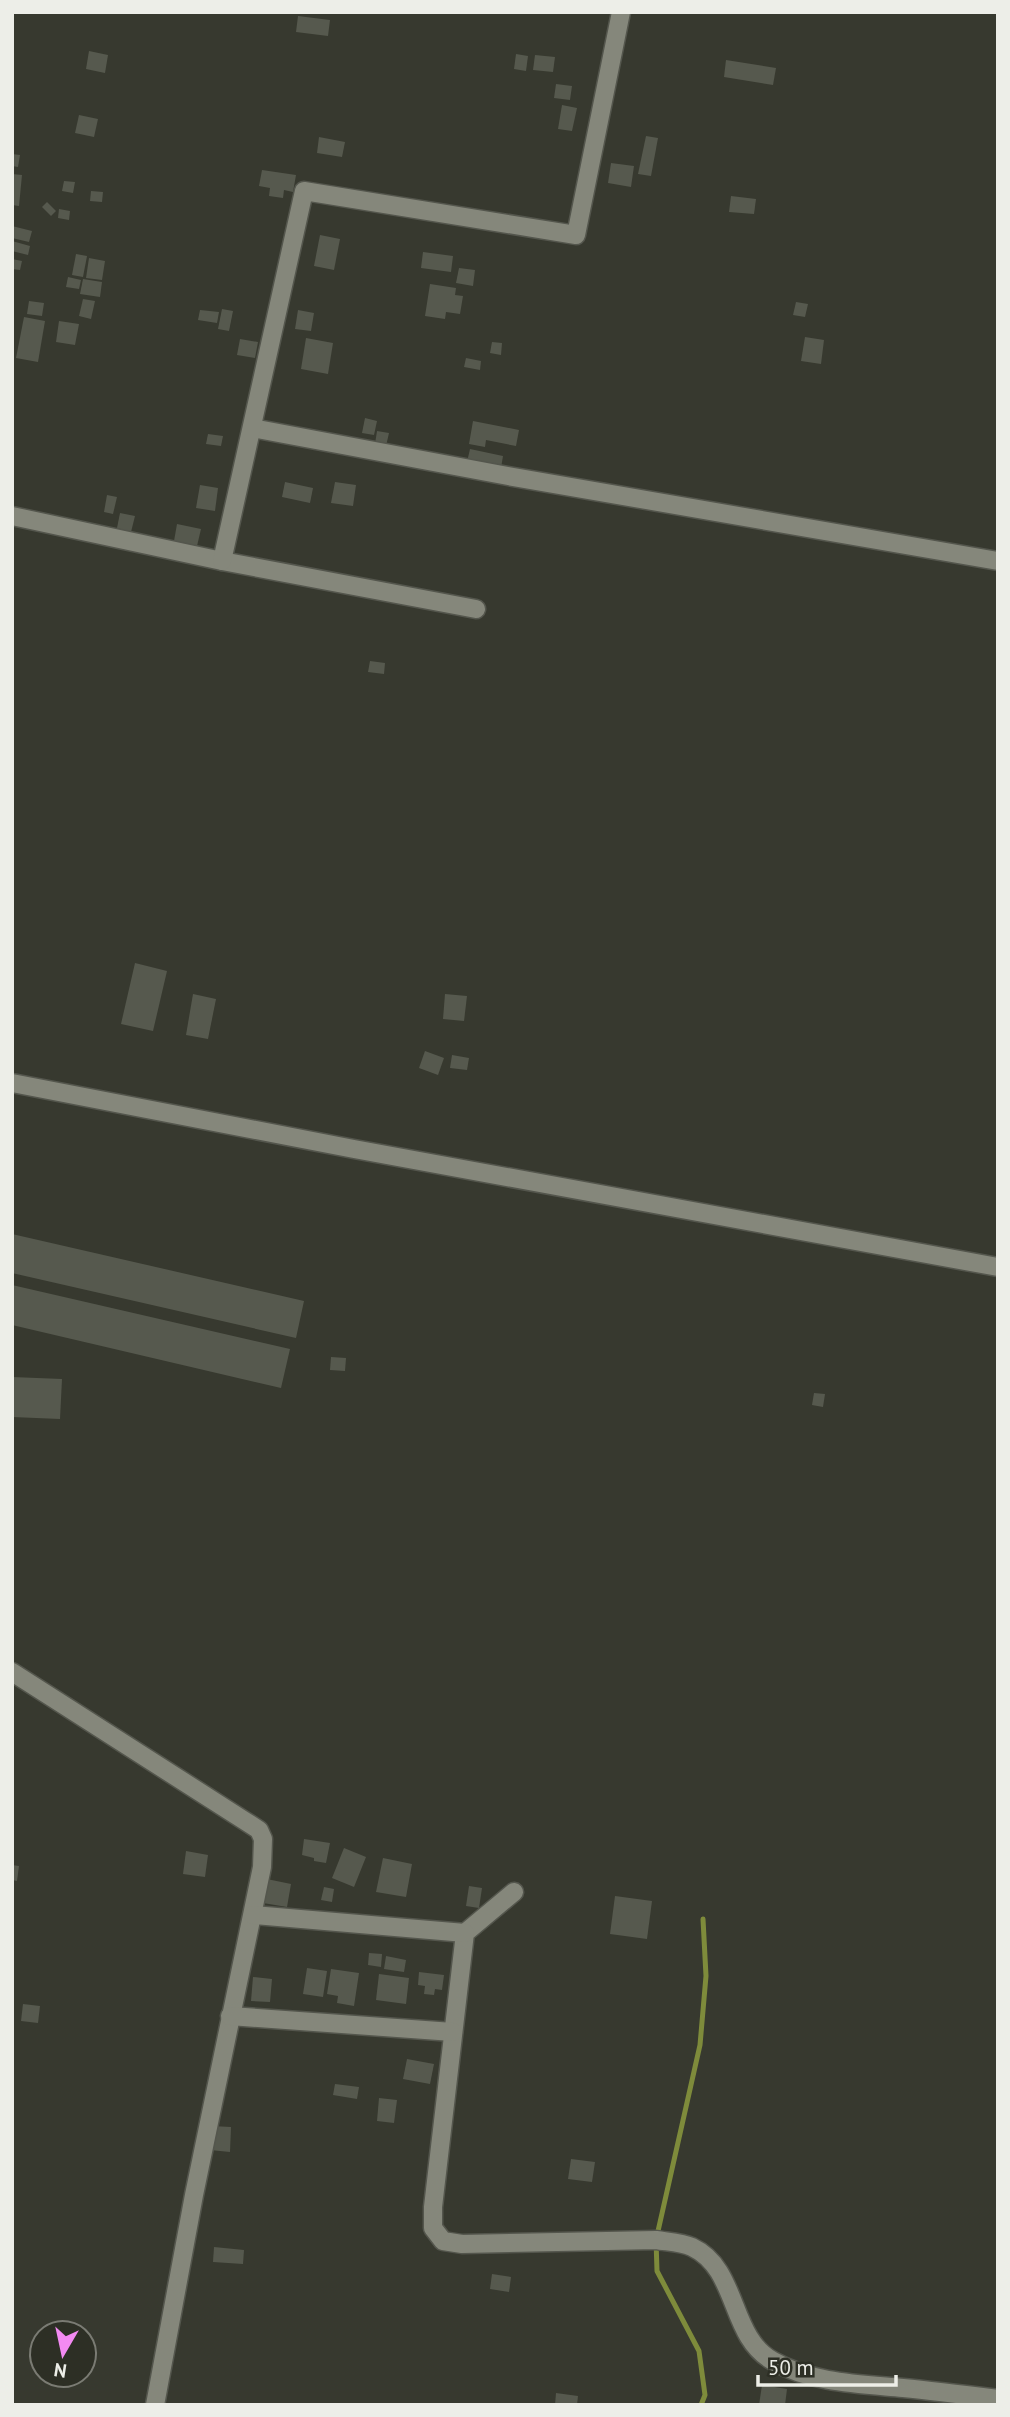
<svg xmlns="http://www.w3.org/2000/svg" width="1010" height="2417" viewBox="0 0 1010 2417" font-family="'PT Sans',sans-serif">
  <rect width="100%" height="100%" fill="#37392f"/>
  <g fill="none" stroke-linecap="round" stroke-linejoin="round">
    <path stroke="#7e8b3b" stroke-width="5" d="M701,2405L705,2395L699,2351L657,2271L656,2240L700,2045L706,1976L703,1919"/>
  </g>
  <g fill="#56594e">
    <path d="M298,16L330,20L328,36L296,32Z"/>
    <path d="M89,51L108,55L105,73L86,69Z"/>
    <path d="M516,54L528,56L526,71L514,69Z"/>
    <path d="M535,55L555,57L553,72L533,70Z"/>
    <path d="M726,60L776,68L773,85L724,77Z"/>
    <path d="M556,84L572,86L570,100L554,98Z"/>
    <path d="M562,105L577,108L572,131L558,129Z"/>
    <path d="M79,115L98,119L94,137L75,133Z"/>
    <path d="M646,136L658,138L651,176L638,174Z"/>
    <path d="M319,137L345,142L342,157L317,153Z"/>
    <path d="M12,154L20,155L18,167L12,166Z"/>
    <path d="M611,163L634,166L631,187L608,183Z"/>
    <path d="M262,170L296,175L293,192L284,190L283,198L269,196L270,188L259,186Z"/>
    <path d="M12,174L22,175L19,206L12,205Z"/>
    <path d="M64,181L75,182L73,193L62,191Z"/>
    <path d="M91,191L103,192L102,202L90,201Z"/>
    <path d="M731,196L756,199L754,214L729,212Z"/>
    <path d="M47,202L56,211L51,216L42,207Z"/>
    <path d="M59,209L70,211L69,220L58,218Z"/>
    <path d="M12,226L32,231L29,242L12,238Z"/>
    <path d="M320,235L340,239L334,270L314,266Z"/>
    <path d="M12,241L30,246L28,255L12,251Z"/>
    <path d="M423,252L453,256L451,272L421,268Z"/>
    <path d="M76,254L87,256L83,277L72,275Z"/>
    <path d="M89,258L105,261L102,280L86,278Z"/>
    <path d="M12,259L22,261L20,270L12,269Z"/>
    <path d="M459,268L475,270L473,286L456,283Z"/>
    <path d="M68,277L81,280L79,289L66,287Z"/>
    <path d="M83,279L102,282L100,297L80,294Z"/>
    <path d="M430,284L456,288L455,295L463,296L460,314L446,312L445,319L425,316Z"/>
    <path d="M83,299L95,301L91,319L79,316Z"/>
    <path d="M29,301L44,303L42,316L27,314Z"/>
    <path d="M796,302L808,304L805,317L793,315Z"/>
    <path d="M222,309L233,311L229,331L218,329Z"/>
    <path d="M200,310L219,312L217,323L198,320Z"/>
    <path d="M298,310L314,313L311,331L295,329Z"/>
    <path d="M24,317L45,321L38,362L16,358Z"/>
    <path d="M59,321L79,324L75,345L56,342Z"/>
    <path d="M805,337L824,340L821,364L801,361Z"/>
    <path d="M306,338L333,343L328,374L301,369Z"/>
    <path d="M240,339L258,342L255,358L237,355Z"/>
    <path d="M492,342L502,343L501,355L490,353Z"/>
    <path d="M466,358L481,361L480,370L464,367Z"/>
    <path d="M365,418L377,421L374,435L362,433Z"/>
    <path d="M473,421L519,430L516,446L486,440L485,447L469,444Z"/>
    <path d="M377,431L389,433L386,446L375,444Z"/>
    <path d="M208,434L223,436L221,446L206,444Z"/>
    <path d="M470,449L503,456L501,468L467,462Z"/>
    <path d="M285,482L313,488L310,503L282,497Z"/>
    <path d="M335,482L356,485L353,506L331,503Z"/>
    <path d="M200,485L218,488L215,511L196,508Z"/>
    <path d="M107,495L117,497L113,514L104,512Z"/>
    <path d="M120,513L135,516L131,532L117,528Z"/>
    <path d="M177,524L201,529L197,546L174,541Z"/>
    <path d="M370,661L385,663L384,674L368,672Z"/>
    <path d="M135,963L167,971L153,1031L121,1024Z"/>
    <path d="M193,994L216,999L208,1039L186,1035Z"/>
    <path d="M445,994L467,996L464,1021L443,1019Z"/>
    <path d="M425,1051L444,1058L438,1075L419,1068Z"/>
    <path d="M452,1055L469,1058L467,1070L450,1068Z"/>
    <path d="M12,1234L304,1301L296,1338L12,1273Z"/>
    <path d="M12,1285L290,1349L281,1388L12,1325Z"/>
    <path d="M331,1357L346,1358L345,1371L330,1370Z"/>
    <path d="M12,1377L62,1379L60,1419L12,1417Z"/>
    <path d="M814,1393L825,1394L823,1407L812,1405Z"/>
    <path d="M304,1839L330,1843L326,1863L314,1861V1858L302,1855Z"/>
    <path d="M344,1848L366,1857L354,1887L332,1878Z"/>
    <path d="M186,1851L208,1855L205,1877L183,1874Z"/>
    <path d="M383,1858L412,1864L406,1897L376,1892Z"/>
    <path d="M12,1865L19,1866L17,1881L12,1880Z"/>
    <path d="M262,1878L291,1884L287,1907L257,1902Z"/>
    <path d="M469,1886L482,1888L479,1908L466,1906Z"/>
    <path d="M324,1887L334,1889L332,1902L321,1900Z"/>
    <path d="M615,1896L652,1901L647,1939L610,1934Z"/>
    <path d="M369,1953L382,1954L381,1967L368,1965Z"/>
    <path d="M386,1956L406,1960L404,1972L384,1969Z"/>
    <path d="M307,1968L327,1971L323,1997L303,1994Z"/>
    <path d="M331,1969L359,1973L354,2006L337,2003L338,1996L327,1994Z"/>
    <path d="M419,1972L444,1975L442,1990L435,1989L434,1995L424,1994L425,1986L418,1985Z"/>
    <path d="M379,1974L409,1978L406,2004L376,2000Z"/>
    <path d="M253,1977L272,1979L270,2002L251,2001Z"/>
    <path d="M23,2004L40,2006L38,2023L21,2021Z"/>
    <path d="M407,2059L434,2064L430,2084L403,2079Z"/>
    <path d="M335,2084L359,2087L357,2099L333,2095Z"/>
    <path d="M379,2098L397,2100L394,2123L377,2121Z"/>
    <path d="M212,2126L231,2127L230,2152L210,2150Z"/>
    <path d="M571,2159L595,2162L592,2182L568,2179Z"/>
    <path d="M214,2247L244,2250L243,2264L213,2262Z"/>
    <path d="M492,2274L511,2277L509,2292L490,2289Z"/>
    <path d="M762,2385L787,2389L785,2405H759Z"/>
    <path d="M556,2393L578,2396L577,2405H555Z"/>
  </g>
  <g fill="none" stroke-linecap="round" stroke-linejoin="round">
    <defs>
      <g id="minor">
        <path d="M252,428L508,476L998,561"/>
        <path d="M12,516L222,561L476,609"/>
        <path d="M222,561L304,191L576,235L621,12"/>
        <path d="M12,1083L354,1149L998,1267"/>
        <path d="M12,1672L245,1821L259,1830L263,1839L262,1867L194,2195L155,2405"/>
        <path d="M514,1892L465,1933L433,2207V2228L443,2241L462,2244L656,2240C668,2242 681,2242 692,2247C739,2269 729,2337 773,2361C812,2383 859,2384 903,2388C934,2391 966,2395 998,2399"/>
        <path d="M253,1915L465,1933"/>
        <path d="M230,2016L453,2032"/>
      </g>
    </defs>
    <use href="#minor" stroke="#54564d" stroke-width="21"/>
    <use href="#minor" stroke="#85877b" stroke-width="18"/>
  </g>
  <rect width="1010" height="2417" fill="none" stroke="#edeee8" stroke-width="28"/>
  <g transform="translate(63 2354) rotate(189)"><circle r="33" fill="#2d2f25" stroke="#7a7b73" stroke-width="2"/>
  <path d="M0-5L12 26L0 18L-12 26Z" fill="#f38af2"/>
  <text y="-10" font-size="19" font-weight="bold" text-anchor="middle" fill="#edeee8">N</text>
  </g>
  <path d="M758 2375v10h138v-10" fill="none" stroke="#edeee8" stroke-width="3.5"/>
  <text x="768" y="2375" font-size="21" fill="#edeee8" stroke="#2d2f25" stroke-width="5" paint-order="stroke">50 m</text>
</svg>
